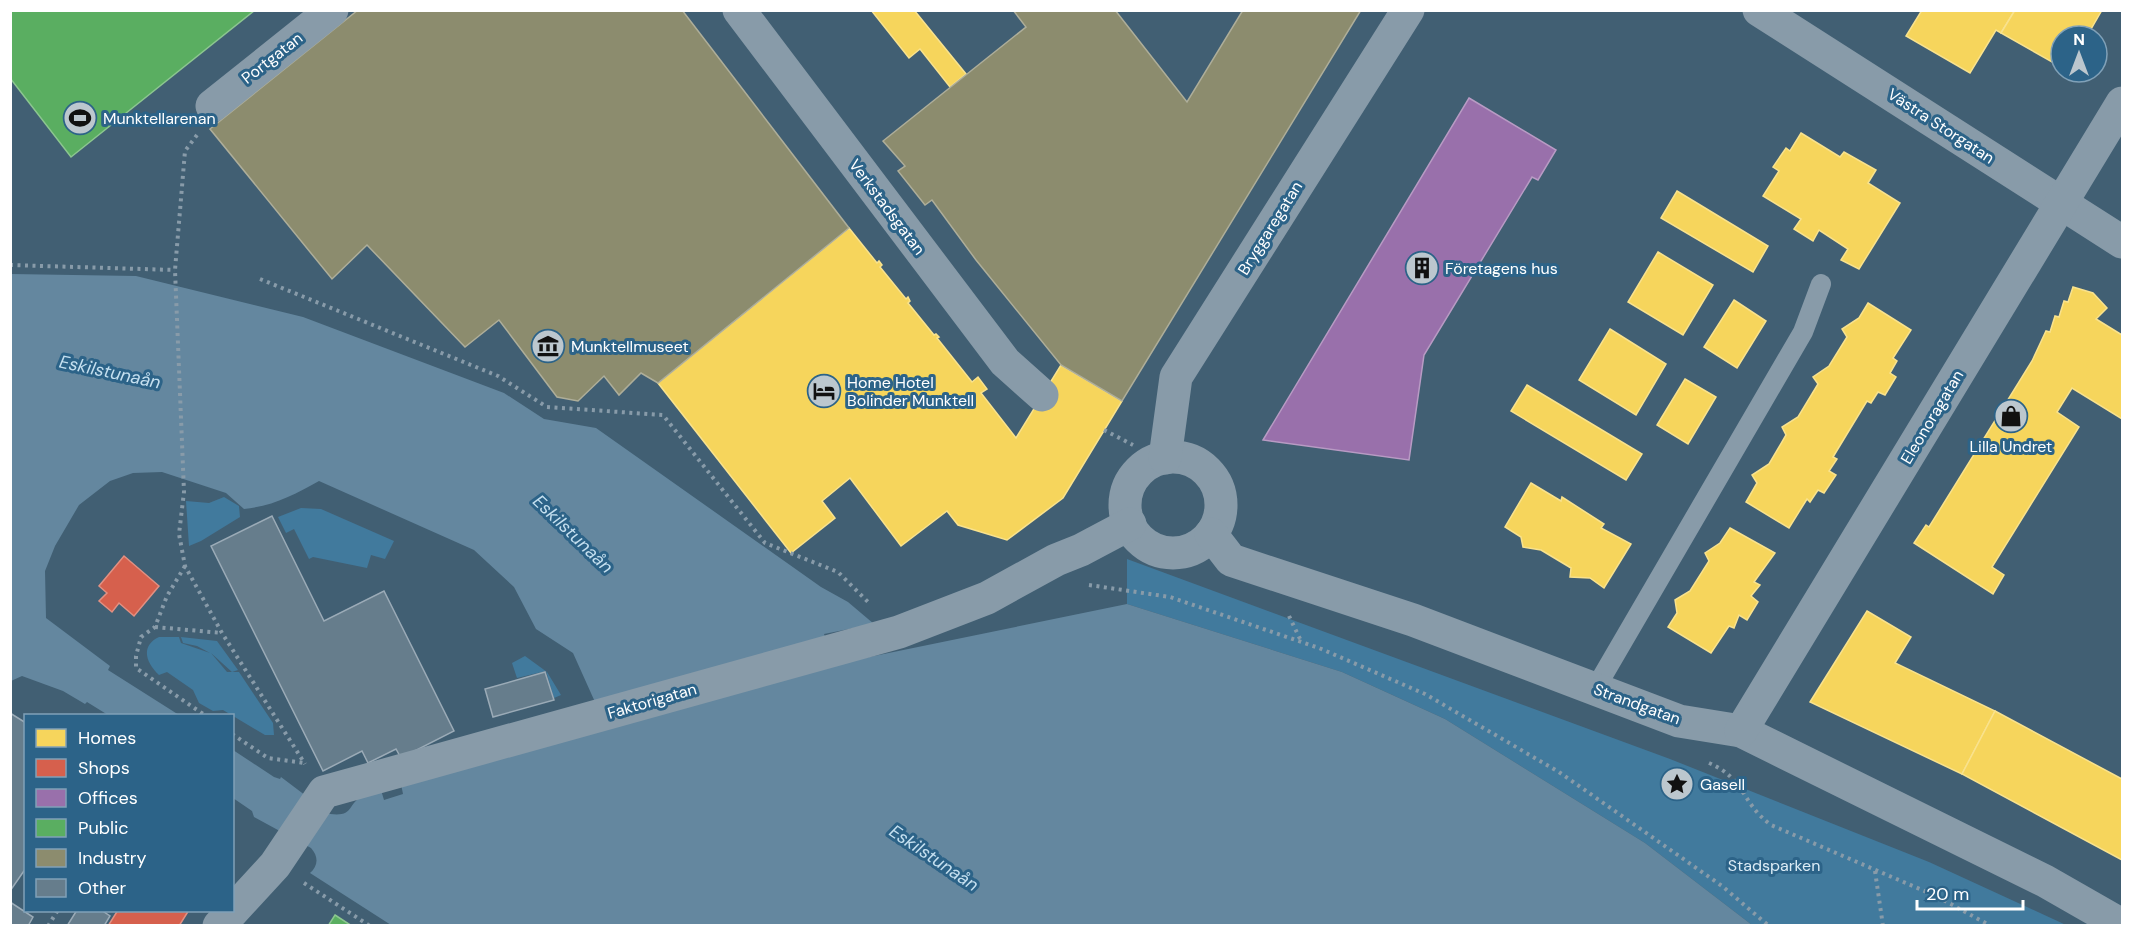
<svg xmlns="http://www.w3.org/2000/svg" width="2133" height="936" viewBox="0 0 2133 936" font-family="'DM Sans',sans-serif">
  <rect width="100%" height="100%" fill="#415f73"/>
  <g fill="#417a9d">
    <path d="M224,497L239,506L240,517L201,541L189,546L186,501L209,503Z"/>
    <path d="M301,508L321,509L394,541L385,559L371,555L367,568L313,557L309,559L294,529L286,533L278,517Z"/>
    <path d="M1127,559L1670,759L1929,862L2066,925H1752L1645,843L1445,719L1342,672L1127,604Z"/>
    <path d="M159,637H179L181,643L210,653L197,646L183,643L181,637L217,641L238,670L232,672L211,653L227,672H239L273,723L274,735H265L223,710L213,711L199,703L193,690L167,672L159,675C146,663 140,646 159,637Z"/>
    <path d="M525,656L547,672L561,695L554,698L546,671L517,678L512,663Z"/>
  </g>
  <path fill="#64879f" d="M11,274L136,276L303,317L504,393L544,419L596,428L821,587L848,602L874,624L824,634L835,664L1127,604L1342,672L1445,719L1645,843L1752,925H391L310,873C318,866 319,857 311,848L254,817L252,811L233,798V750L274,777L280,779L281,777L330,814C354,817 347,805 362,796C368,793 375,792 381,790L384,800L403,794L401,784L595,702L573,653L536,629L514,587L474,550L319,481C294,495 273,506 244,509L226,493L162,472L133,473L110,481L79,505L55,546L45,571L46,618L110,666L108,670L179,715H108L87,702L85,704L63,691L22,676L11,681Z"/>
  <g fill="#f6d55c" stroke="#f9e28d" stroke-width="1.5">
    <path d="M871,10H914L966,74L950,87L920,49L909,58Z"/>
    <path d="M1922,10H2015L2001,33L1996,30L1970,73L1906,36Z"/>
    <path d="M2015,10H2102L2087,36H2061V67L2001,33Z"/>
    <path d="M1801,133L1840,157L1844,152L1876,170L1868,183L1900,203L1859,269L1841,260L1848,249L1819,230L1813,241L1794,229L1801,219L1763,196L1779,171L1773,167L1786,148L1790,151Z"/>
    <path d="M1677,191L1768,246L1753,272L1661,218Z"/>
    <path d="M849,228L877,263L879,261L882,265L880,267L906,299L908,297L910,301L908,303L934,335L936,334L939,337L937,338L972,382L978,377L987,389L981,393L1016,438L1061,365L1122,401L1063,498L1007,540L958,525L947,511L901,546L850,478L822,501L835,518L791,553L658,383Z"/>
    <path d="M1658,252L1713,285L1683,335L1628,302Z"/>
    <path d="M2073,287L2093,293L2107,308L2096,319L2122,335V419L2072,388L2057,412L2079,427L1992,567L2004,575L1993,594L1914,543L1926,525L1929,527L2032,361L2046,331L2050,332L2055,316L2059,317L2064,301L2068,302Z"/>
    <path d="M1734,300L1766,321L1737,368L1704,347Z"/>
    <path d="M1868,303L1911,330L1893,358L1897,361L1890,373L1896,377L1885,395L1878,392L1871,403L1867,401L1833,457L1837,459L1829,471L1836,475L1824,493L1818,490L1810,502L1807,499L1789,528L1746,502L1757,483L1752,475L1769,464L1786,435L1782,427L1798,417L1818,384L1813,377L1829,366L1847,337L1842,329L1859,318Z"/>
    <path d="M1610,329L1666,364L1636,415L1579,380Z"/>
    <path d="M1685,379L1716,397L1688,444L1657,425Z"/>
    <path d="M1527,385L1642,454L1626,480L1511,411Z"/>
    <path d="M1531,483L1561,501L1562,497L1604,524L1601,528L1631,544L1604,588L1590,578L1570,577L1571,568L1541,550L1523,547L1521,537L1505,527Z"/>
    <path d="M1730,528L1775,553L1754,582L1760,585L1751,596L1758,602L1747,620L1739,615L1734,628L1729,626L1711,653L1668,627L1677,613L1675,600L1690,591L1709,561L1705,553L1720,543Z"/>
    <path d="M1867,611L1911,637L1895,663L1995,711L1962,774L1810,702Z"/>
    <path d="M1995,711L2122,779V860L1962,774Z"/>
  </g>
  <g fill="#d6604d" stroke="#e29082" stroke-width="1.5">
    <path d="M124,556L159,586L134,616L119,603L112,612L99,601L107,593L99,586Z"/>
    <path d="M118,910H189L179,926H108Z"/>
  </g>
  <path fill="#9970ab" stroke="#b89bc4" stroke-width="1.5" d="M1469,98L1556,150L1538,180L1532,177L1424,355L1409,460L1263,440Z"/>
  <g fill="#5aae61" stroke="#8cc690" stroke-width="1.5">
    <path d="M10,10H255L71,157L10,78Z"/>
    <path d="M335,915L352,926H328Z"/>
  </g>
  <g fill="#8c8c6e" stroke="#aeae9a" stroke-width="1.5">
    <path d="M358,10H682L849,228L658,383L641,373L619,395L604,376L578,401L557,397L499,320L465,347L367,245L332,279L210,129Z"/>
    <path d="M1013,10H1115L1187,102L1243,10H1361L1122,401L1061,365L976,260L932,200L925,205L898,171L905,166L883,141L1026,27Z"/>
  </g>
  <g fill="#667d8c" stroke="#9babb7" stroke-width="1.5">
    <path d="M272,516L324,621L384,591L454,731L401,758L396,749L368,763L362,751L323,771L211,546Z"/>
    <path d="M545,672L554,700L493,717L485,689Z"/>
    <path d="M10,713L26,723V868L10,891Z"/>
    <path d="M10,902L33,917L28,926H10Z"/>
    <path d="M77,910H101L110,916L104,926H67Z"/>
  </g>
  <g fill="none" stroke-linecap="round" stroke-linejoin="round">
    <g stroke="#889ba9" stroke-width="4" stroke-dasharray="3 4.5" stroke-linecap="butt">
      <path d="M197,135L185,151L175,270L184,492L179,534L185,566L222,633L305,764"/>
      <path d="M10,265L175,270"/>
      <path d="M260,279L498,376L547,407L663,415L765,543L838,572L870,604"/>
      <path d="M1104,430L1133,445"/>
      <path d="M185,566L167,596L155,627L141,637L136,656V668L206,716"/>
      <path d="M1089,585L1170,597L1319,648L1425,694L1559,772L1722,886L1769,926"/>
      <path d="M1289,616L1301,641"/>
      <path d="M155,627L222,633"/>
      <path d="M232,734L268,758L304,763"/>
      <path d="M1709,763C1746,779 1741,803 1771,825L1936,896L1991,926"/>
      <path d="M1875,871L1883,926"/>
      <path d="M304,883L370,926"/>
      <path d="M48,926L58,910"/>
    </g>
    <path stroke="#889ba9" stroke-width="20" d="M1595,689L1803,332L1821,284"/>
    <g stroke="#889ba9" stroke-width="33">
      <path d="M739,10L1005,362L1042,395"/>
      <path d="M1759,10L2122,242"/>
      <path d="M212,106L332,10"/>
      <circle cx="1173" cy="505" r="48"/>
      <path d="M1165,458L1176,377L1408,10"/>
      <path d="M1211,534L1231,560L1413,620L1679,721L1741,731L2045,881L2122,925"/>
      <path d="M1741,731L2122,103"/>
      <path d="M219,926L275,865L324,792L899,632L987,598L1056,560L1081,550L1130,524"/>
    </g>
  </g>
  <defs>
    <symbol id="stadium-disc" viewBox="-11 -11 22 22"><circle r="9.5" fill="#bcc7ce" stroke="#2c6388"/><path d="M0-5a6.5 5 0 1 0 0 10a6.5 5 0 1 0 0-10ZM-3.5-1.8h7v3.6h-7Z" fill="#111"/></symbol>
    <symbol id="building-disc" viewBox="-11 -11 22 22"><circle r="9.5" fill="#bcc7ce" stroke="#2c6388"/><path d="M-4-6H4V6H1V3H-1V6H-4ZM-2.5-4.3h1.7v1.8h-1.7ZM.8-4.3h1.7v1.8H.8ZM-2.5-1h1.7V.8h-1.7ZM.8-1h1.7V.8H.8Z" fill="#111"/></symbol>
    <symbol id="museum-disc" viewBox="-11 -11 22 22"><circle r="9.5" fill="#bcc7ce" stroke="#2c6388"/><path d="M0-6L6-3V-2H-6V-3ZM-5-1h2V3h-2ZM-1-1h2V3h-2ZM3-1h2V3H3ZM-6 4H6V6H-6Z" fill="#111"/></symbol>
    <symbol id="hotel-disc" viewBox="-11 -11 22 22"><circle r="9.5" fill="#bcc7ce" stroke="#2c6388"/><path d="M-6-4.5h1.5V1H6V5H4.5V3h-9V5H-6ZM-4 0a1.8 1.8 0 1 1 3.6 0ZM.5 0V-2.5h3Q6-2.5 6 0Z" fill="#111"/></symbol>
    <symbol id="shop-disc" viewBox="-11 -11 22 22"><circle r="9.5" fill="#bcc7ce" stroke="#2c6388"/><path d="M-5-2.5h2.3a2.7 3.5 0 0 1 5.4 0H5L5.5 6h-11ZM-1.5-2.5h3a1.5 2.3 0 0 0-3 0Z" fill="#111"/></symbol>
    <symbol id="sight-disc" viewBox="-11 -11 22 22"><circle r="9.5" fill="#bcc7ce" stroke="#2c6388"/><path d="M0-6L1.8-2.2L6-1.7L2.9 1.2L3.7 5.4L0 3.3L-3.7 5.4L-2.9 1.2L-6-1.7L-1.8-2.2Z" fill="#111"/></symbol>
  </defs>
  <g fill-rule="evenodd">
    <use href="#stadium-disc" x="61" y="99" width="38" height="38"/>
    <use href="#building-disc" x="1403" y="249" width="38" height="38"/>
    <use href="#museum-disc" x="529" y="327" width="38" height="38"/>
    <use href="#hotel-disc" x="805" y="372" width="38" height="38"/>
    <use href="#shop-disc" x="1992" y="397" width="38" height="38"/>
    <use href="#sight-disc" x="1658" y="765" width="38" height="38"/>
  </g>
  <g text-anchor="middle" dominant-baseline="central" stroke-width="6" stroke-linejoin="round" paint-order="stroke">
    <g font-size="16" fill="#fff" stroke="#2c6388">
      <text transform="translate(272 58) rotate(-38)">Portgatan</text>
      <text transform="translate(1941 126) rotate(33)">Västra Storgatan</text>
      <text transform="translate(887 207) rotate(53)">Verkstadsgatan</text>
      <text transform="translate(1270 228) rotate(-58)">Bryggaregatan</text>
      <text transform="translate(1932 417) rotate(-59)">Eleonoragatan</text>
      <text transform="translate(652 701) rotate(-16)">Faktorigatan</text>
      <text transform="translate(1637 704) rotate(20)">Strandgatan</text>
    </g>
    <g font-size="16" fill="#fff" stroke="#2c6388" text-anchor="start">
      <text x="103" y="118">Munktellarenan</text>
      <text x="1445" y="268">Företagens hus</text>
      <text x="571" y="346">Munktellmuseet</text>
      <text x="847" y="382">Home Hotel<tspan x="847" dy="18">Bolinder Munktell</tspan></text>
      <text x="2011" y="446" text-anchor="middle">Lilla Undret</text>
      <text x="1700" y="784">Gasell</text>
    </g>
    <g font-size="16" fill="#dcecf6" stroke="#2c6388">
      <text x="1774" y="865">Stadsparken</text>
    </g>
    <g font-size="18" font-style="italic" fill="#c4dfef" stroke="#2c6388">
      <text transform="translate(110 372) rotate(12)">Eskilstunaån</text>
      <text transform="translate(573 534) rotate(44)">Eskilstunaån</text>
      <text transform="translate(934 858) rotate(34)">Eskilstunaån</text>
    </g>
  </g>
  <rect width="2133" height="936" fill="none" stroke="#ffffff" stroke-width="24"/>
  <rect x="24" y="714" width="210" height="198" fill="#2c6388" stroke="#80a1b8" stroke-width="1.5"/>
  <rect x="36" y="729" width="30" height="18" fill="#f6d55c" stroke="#80a1b8" stroke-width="1.5"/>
  <text x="78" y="744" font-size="18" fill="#ffffff">Homes</text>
  <rect x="36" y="759" width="30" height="18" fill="#d6604d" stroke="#80a1b8" stroke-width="1.5"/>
  <text x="78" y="774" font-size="18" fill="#ffffff">Shops</text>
  <rect x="36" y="789" width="30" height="18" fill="#9970ab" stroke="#80a1b8" stroke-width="1.5"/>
  <text x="78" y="804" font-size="18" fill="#ffffff">Offices</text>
  <rect x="36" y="819" width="30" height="18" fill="#5aae61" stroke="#80a1b8" stroke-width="1.5"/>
  <text x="78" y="834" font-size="18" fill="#ffffff">Public</text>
  <rect x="36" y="849" width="30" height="18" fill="#8c8c6e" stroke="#80a1b8" stroke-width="1.5"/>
  <text x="78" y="864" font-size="18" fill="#ffffff">Industry</text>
  <rect x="36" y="879" width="30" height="18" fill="#667d8c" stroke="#80a1b8" stroke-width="1.5"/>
  <text x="78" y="894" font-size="18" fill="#ffffff">Other</text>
  <g transform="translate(2079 54)"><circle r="28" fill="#2c6388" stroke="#80a1b8" stroke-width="1.5"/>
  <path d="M0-4.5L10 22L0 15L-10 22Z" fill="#bcc7ce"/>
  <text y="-9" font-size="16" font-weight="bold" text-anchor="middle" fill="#ffffff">N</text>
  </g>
  <path d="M1917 900v9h106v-9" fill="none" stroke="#ffffff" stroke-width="3"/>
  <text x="1926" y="900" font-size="18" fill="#ffffff" stroke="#2c6388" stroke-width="4.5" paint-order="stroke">20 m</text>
</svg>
